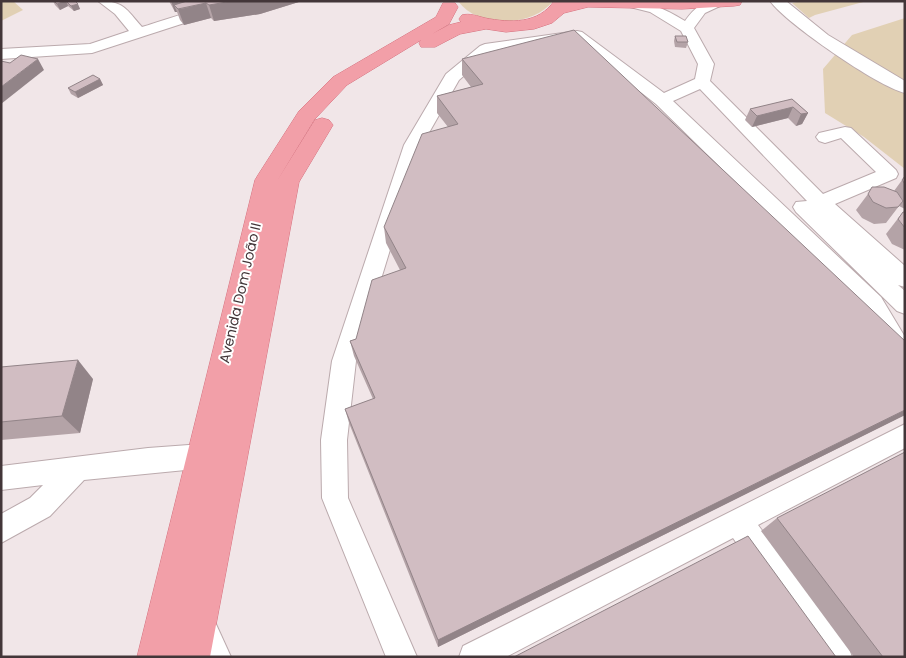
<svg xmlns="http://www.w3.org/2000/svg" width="906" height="658" viewBox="0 0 906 658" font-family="Poppins,sans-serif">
  <rect width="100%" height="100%" fill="#f1e6e8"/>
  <g fill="#e1d0b4">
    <path d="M1,1H13L23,10L1,21Z"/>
    <path d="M458,1H553C533,27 478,29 458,1Z"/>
    <path d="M802,1H867L815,15L809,18L792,3Z"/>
    <path d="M905,18V169L864,137L825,113L823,69L852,35Z"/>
  </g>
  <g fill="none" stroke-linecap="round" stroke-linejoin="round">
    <defs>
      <g id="minor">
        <path d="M98,1C124,1 126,9 142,27C186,13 218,1 265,1L258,5L209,15L92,53L1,59V49L90,44L129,31L115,14Z"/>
        <path d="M625,1C649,1 665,9 685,21C696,6 703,1 721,1L720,6L705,13L694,28L714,64L710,81L823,194L876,172L841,138L825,143L819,141L816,137L819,133L845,127L851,128L896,170L898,174L896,178L835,204L905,266V287L898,285L905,291V314L897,311L796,212L793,207L796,202L807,201L700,89L673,101L881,297L905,337V361L890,353L865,309L656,104L574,40L490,53L459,80L422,145L356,361L347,440L348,498L417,657H386L322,498L321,440L332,361L404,145L446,74L480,46L485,44L577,31L582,32L664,93L695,79L698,64L681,31L650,12L626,6Z"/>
        <path d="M770,1H786L828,35L905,81V93C877,86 787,24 770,1Z"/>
        <path d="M905,424V448L758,525L848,646L852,657H818L733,538L506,657H459L463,646Z"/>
        <path d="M216,443L225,447L229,455L225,463L216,467L84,480L50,516L1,543V514L30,498L43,485L1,490V466L148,448Z"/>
        <path d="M199,607L210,611L231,657H200L184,622L188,611Z"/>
      </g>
      <path id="major" d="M554,1H742L740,5L734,6L682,9L588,7L564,13L552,23L534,29L506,32L486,29L460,34L435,47H421L419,43L421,40L347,85L314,120L277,181L315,120L322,118L329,120L333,125L299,182L210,657H137L255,180L258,175L299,111L333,77L436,17L443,3H455L458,7L449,24L432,34L449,25L461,22L459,19L462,15C470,13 477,16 485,18C510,23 539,24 554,1Z"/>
    </defs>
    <use href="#minor" stroke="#bbaaad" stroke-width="2"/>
    <use href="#major" stroke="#d5717e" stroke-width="1"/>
    <use href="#minor" fill="#fff" fill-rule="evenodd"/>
    <use href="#major" fill="#f29fa8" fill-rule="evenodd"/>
  </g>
  <g fill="#b4a3a7">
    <path d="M53,1H75L80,9L74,11L68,6L60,10L55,5Z"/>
    <path d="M169,1H302L260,14L214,21L211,18L184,25L180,20L177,12H175Z"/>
    <path d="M675,36L688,42L686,48L675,47L674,41Z"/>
    <path d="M462,59L905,341V415L438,647L349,423L345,409L373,399L354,356L350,341L356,339L400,270L386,243L384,227L448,127L437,113V96L471,87L462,75Z"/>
    <path d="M100,79L103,85L78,98L71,94L68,88Z"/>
    <path d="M792,99L808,113L802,124L796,126L788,118L752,127L745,120L750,109Z"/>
    <path d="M905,176V209L899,206L886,223L874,224L862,218L856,210L868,194L894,191Z"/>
    <path d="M903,212L905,228V250L892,244L886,234Z"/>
    <path d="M1,367L93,379L80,433L1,440Z"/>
    <path d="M777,518L905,657H854L761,531Z"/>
  </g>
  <g fill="#928488">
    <path d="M65,1H66L68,6L60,10L57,4Z"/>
    <path d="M171,1H178L181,9L206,3L211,18L184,25L178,9L174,5L177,12H175Z"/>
    <path d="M233,1H302L260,14L214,21L209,5Z"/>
    <path d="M78,4L80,9L74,11L71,6Z"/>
    <path d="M38,59L44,70L1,104V87Z"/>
    <path d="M100,79L103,85L78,98L75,92Z"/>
    <path d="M793,107L788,118L752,127L757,116Z"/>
    <path d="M808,113L802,124L796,126L801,114Z"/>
    <path d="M78,360L93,379L80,433L62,416Z"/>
    <path d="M905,410V415L438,647V640Z"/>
  </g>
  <g fill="#d1bdc2" stroke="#928488">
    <path d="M54,1H65L57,4Z"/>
    <path d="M66,1H75L78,4L71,6Z"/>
    <path d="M179,1H187L180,3Z"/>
    <path d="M187,1H233L209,5L206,3L178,9L174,5Z"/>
    <path d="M574,30L905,341V410L438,640L345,409L375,398L350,341L356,339L372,280L406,268L384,227L422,134L458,124L437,96L483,84L462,59Z"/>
    <path d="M675,36H686L688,42H677Z"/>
    <path d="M21,55L38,59L1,87V61L10,63Z"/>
    <path d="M93,75L100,79L75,92L68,88Z"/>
    <path d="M792,99L808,113L801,114L793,107L757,116L750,109Z"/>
    <path d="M905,176V184L902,180Z"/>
    <path d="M872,187H884L897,192L903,201L898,207L886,208L873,202L868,194Z"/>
    <path d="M903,212H905V228L898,219Z"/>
    <path d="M78,360L62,416L1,422V367Z"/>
    <path d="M905,452V657H883L777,518Z"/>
    <path d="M748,536L836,657H514Z"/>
  </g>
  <g text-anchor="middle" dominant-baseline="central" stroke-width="4" stroke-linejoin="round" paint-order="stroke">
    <g font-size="14" fill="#433639" stroke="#fff">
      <text transform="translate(240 293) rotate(-77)">Avenida Dom João II</text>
    </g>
  </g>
  <rect width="906" height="658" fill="none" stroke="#433639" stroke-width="5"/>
</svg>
